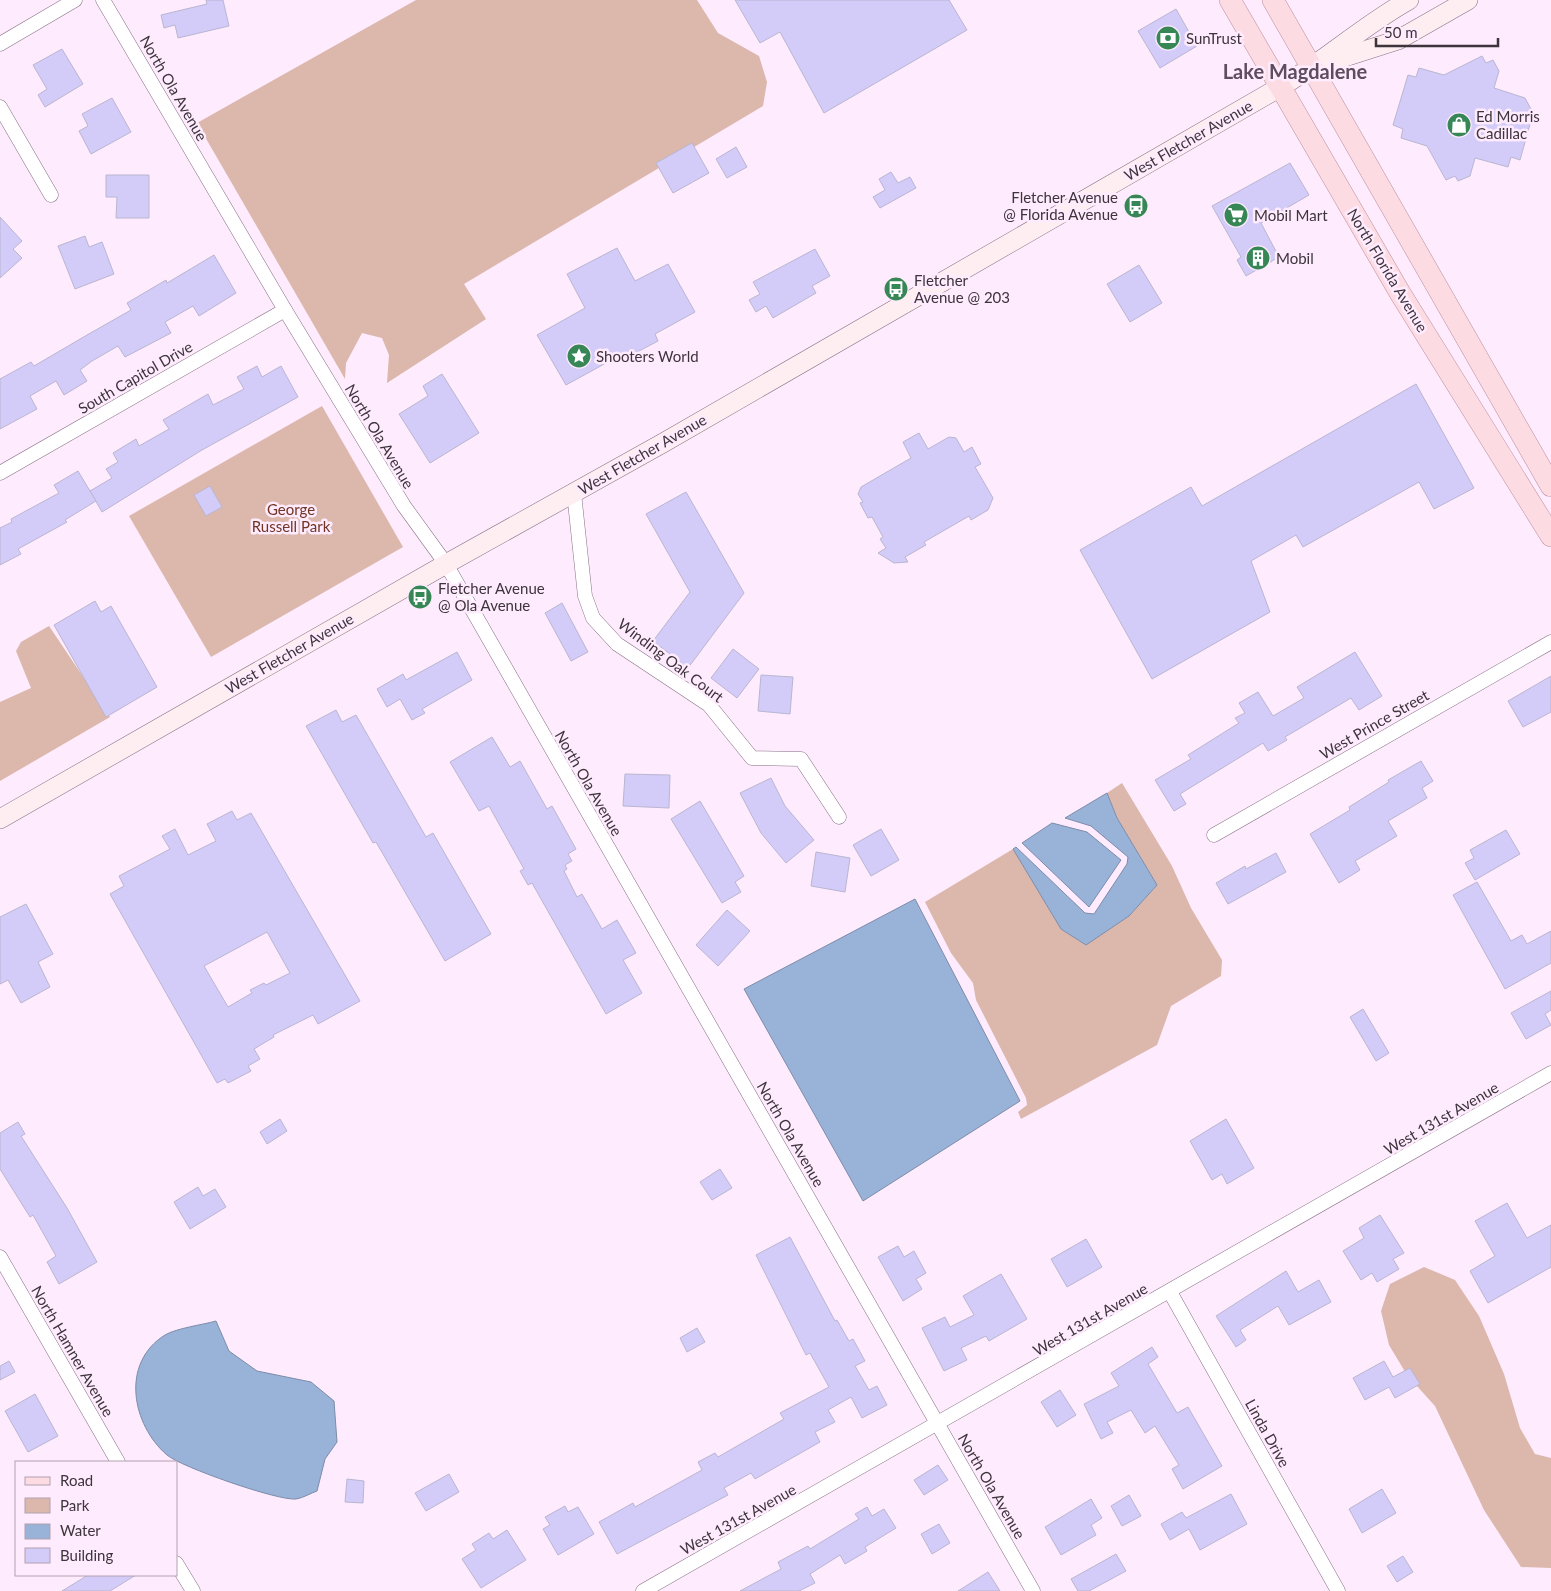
<svg xmlns="http://www.w3.org/2000/svg" width="1551" height="1591" viewBox="0 0 1551 1591" font-family="Lato,sans-serif">
  <rect width="100%" height="100%" fill="#feebfd"/>
  <g fill="#dbb7ac">
    <path d="M416,0H697L718,33L759,56L767,82L763,106L464,284L486,319L387,383L389,355L382,338L362,333L346,363L345,379L197,123Z"/>
    <path d="M322,406L403,547L211,657L129,516Z"/>
    <path d="M49,626L110,717L0,781V702L31,688L16,651L21,642Z"/>
    <path d="M1122,783L1172,866L1191,908L1222,960L1221,976L1171,1006L1157,1045L1021,1119L1018,1112L1027,1105L1026,1098L976,1000L973,983L951,953L925,902L1013,849L1061,929L1086,945L1129,916L1157,885L1117,818L1107,793Z"/>
    <path d="M1424,1267L1455,1280L1479,1316L1504,1374L1520,1428L1535,1454L1551,1458V1568L1521,1567L1484,1510L1435,1406L1407,1375L1389,1345L1381,1311L1390,1284Z"/>
  </g>
  <g fill="#98b2d8" stroke="#7d8ca9">
    <path d="M1107,793L1117,818L1157,885L1129,916L1086,945L1061,929L1013,849L1016,847L1085,913L1094,914L1127,864L1128,857L1091,826L1065,818Z"/>
    <path d="M1052,823L1087,832L1121,860L1089,907L1022,843Z"/>
    <path d="M915,899L1020,1101L863,1201L744,989Z"/>
    <path d="M216,1321L229,1351L257,1371L311,1382L334,1401L337,1442L325,1459L317,1491C311,1493 303,1498 296,1499C278,1501 181,1467 167,1455C132,1425 120,1363 165,1335C177,1328 202,1325 216,1321Z"/>
  </g>
  <g fill="#d3cbf8" stroke="#bab6d1" fill-rule="evenodd">
    <path d="M206,0H223L229,26L178,38L175,25L164,28L161,15L207,4Z"/>
    <path d="M735,0H949L967,30L824,113L780,32L760,43Z"/>
    <path d="M1176,9L1197,46L1160,68L1138,31Z"/>
    <path d="M62,49L83,84L45,107L38,95L47,89L33,65Z"/>
    <path d="M1482,56L1486,63L1493,60L1499,71L1494,88L1525,98L1531,109L1534,110L1520,160L1511,157L1508,167L1475,158L1470,176L1458,181L1455,176L1446,180L1427,146L1401,138L1403,129L1393,125L1408,75L1416,77L1419,68L1444,75Z"/>
    <path d="M112,98L131,132L91,154L79,131L88,126L82,114Z"/>
    <path d="M692,143L709,173L673,193L656,163Z"/>
    <path d="M736,147L747,167L727,178L716,159Z"/>
    <path d="M1290,163L1309,195L1261,223L1279,257L1246,276L1237,260L1241,257L1212,206Z"/>
    <path d="M891,172L898,183L910,177L916,188L880,208L873,197L885,190L879,179Z"/>
    <path d="M106,175H149V218H116L117,197H106Z"/>
    <path d="M0,217L22,241L13,249L22,258L0,278Z"/>
    <path d="M85,236L89,247L102,242L114,274L75,289L58,246Z"/>
    <path d="M617,248L635,281L668,264L695,312L655,334L658,341L620,361L617,357L566,385L537,335L585,308L567,274Z"/>
    <path d="M815,249L830,276L812,286L816,293L773,318L766,306L756,312L749,300L760,294L753,282Z"/>
    <path d="M214,255L236,293L199,316L193,306L165,322L171,333L125,357L118,346L92,361L80,370L87,381L64,395L56,381L30,396L37,409L0,429V379L31,362L34,366L87,335L131,310L127,303L166,280L167,283Z"/>
    <path d="M1139,265L1162,303L1130,322L1107,284Z"/>
    <path d="M257,366L262,377L281,366L298,397L202,450L102,512L90,491L112,478L106,469L118,462L113,453L136,439L139,446L169,429L163,420L208,394L213,405L244,389L237,377Z"/>
    <path d="M442,374L479,433L430,463L399,414L428,396L423,386Z"/>
    <path d="M1416,384L1474,488L1434,509L1419,482L1303,547L1296,535L1251,561L1270,612L1152,679L1080,550L1191,487L1202,506Z"/>
    <path d="M919,433L928,449L949,437L956,438L964,452L972,447L981,464L975,467L993,498L988,510L971,520L969,516L924,542L926,545L905,557L908,562L894,563L878,553L886,548L880,539L883,537L872,517L868,518L860,503L863,502L858,494L861,487L911,458L903,442Z"/>
    <path d="M78,471L96,501L65,520L67,522L18,549L21,554L0,565V528L12,522L11,519L59,493L54,485Z"/>
    <path d="M210,486L222,507L206,516L194,495Z"/>
    <path d="M686,492L744,593L688,668L653,641L690,592L646,514Z"/>
    <path d="M95,601L101,612L111,606L157,687L106,717L54,625Z"/>
    <path d="M562,603L588,652L571,661L545,613Z"/>
    <path d="M733,649L759,669L737,698L711,678Z"/>
    <path d="M457,652L472,680L422,709L425,713L412,720L400,699L387,707L377,689L403,674L406,680Z"/>
    <path d="M1355,652L1382,696L1359,710L1351,698L1285,737L1287,740L1268,751L1263,743L1180,794L1186,804L1174,811L1155,780L1191,759L1188,755L1239,723L1235,718L1245,713L1239,703L1258,692L1273,716L1304,698L1297,687Z"/>
    <path d="M761,675L793,677L790,714L758,711Z"/>
    <path d="M1551,676V712L1523,727L1508,701Z"/>
    <path d="M336,710L342,722L356,715L426,837L433,833L491,934L445,961L376,842L373,843L306,726Z"/>
    <path d="M492,737L510,767L520,761L547,809L552,806L576,849L568,854L572,861L565,865L567,869L564,871L577,897L582,894L602,929L617,920L636,953L623,960L642,993L606,1014L532,883L528,885L520,871L524,869L489,806L479,811L450,762Z"/>
    <path d="M1421,761L1433,781L1422,788L1427,798L1388,821L1397,836L1355,861L1360,870L1339,883L1310,834L1350,810L1349,807L1389,782L1388,780Z"/>
    <path d="M625,774L670,775L669,808L623,806Z"/>
    <path d="M771,778L785,806L814,840L786,863L761,833L740,793Z"/>
    <path d="M700,801L744,876L735,882L741,892L722,903L671,819Z"/>
    <path d="M232,811L237,820L251,813L360,1001L318,1024L313,1015L273,1035L274,1037L254,1049L260,1059L248,1066L251,1071L228,1083L225,1079L217,1083L110,894L124,886L119,876L170,849L162,836L175,829L188,855L216,841L207,824ZM267,932L290,973L266,985L264,983L250,990L252,993L228,1007L204,966Z"/>
    <path d="M881,829L899,860L871,876L853,845Z"/>
    <path d="M1506,830L1520,854L1475,880L1465,863L1474,858L1470,850Z"/>
    <path d="M816,852L850,858L845,892L811,886Z"/>
    <path d="M1276,853L1286,872L1228,904L1216,883L1245,866L1246,869Z"/>
    <path d="M1477,882L1511,941L1522,935L1527,944L1551,931V963L1505,989L1453,895Z"/>
    <path d="M26,904L53,954L38,962L50,987L21,1003L8,980L0,984V917Z"/>
    <path d="M727,910L750,931L718,966L696,945Z"/>
    <path d="M1551,991V1010L1545,1014L1551,1025L1526,1039L1511,1013Z"/>
    <path d="M1363,1009L1389,1053L1376,1061L1350,1017Z"/>
    <path d="M280,1119L287,1131L267,1144L260,1132Z"/>
    <path d="M1226,1119L1254,1168L1227,1184L1222,1174L1212,1180L1190,1141Z"/>
    <path d="M18,1122L25,1134L21,1136L67,1208L97,1262L59,1284L47,1262L56,1256L33,1215L30,1217L0,1169V1133Z"/>
    <path d="M720,1169L732,1188L712,1200L700,1182Z"/>
    <path d="M198,1187L203,1196L215,1189L226,1207L190,1229L174,1202Z"/>
    <path d="M1507,1203L1527,1238L1551,1225V1267L1488,1303L1470,1271L1495,1256L1475,1221Z"/>
    <path d="M1380,1215L1404,1253L1393,1259L1399,1269L1377,1282L1372,1273L1361,1280L1343,1251L1364,1238L1359,1228Z"/>
    <path d="M790,1237L835,1321L837,1320L849,1341L853,1339L865,1361L855,1366L869,1390L877,1386L887,1405L862,1418L851,1397L828,1410L835,1422L815,1432L820,1442L755,1479L751,1473L724,1488L728,1495L617,1554L599,1522L633,1503L635,1507L702,1470L698,1462L715,1453L718,1457L784,1419L780,1413L829,1387L810,1353L806,1355L756,1255Z"/>
    <path d="M1086,1239L1102,1267L1067,1287L1051,1259Z"/>
    <path d="M898,1246L904,1257L914,1251L926,1273L916,1279L922,1289L903,1301L878,1257Z"/>
    <path d="M1286,1271L1298,1292L1319,1280L1331,1302L1289,1325L1278,1306L1240,1330L1246,1340L1236,1347L1216,1316Z"/>
    <path d="M1001,1274L1027,1319L989,1341L986,1336L961,1348L967,1360L944,1371L922,1328L945,1317L950,1327L974,1315L963,1296Z"/>
    <path d="M697,1328L705,1342L687,1352L680,1338Z"/>
    <path d="M1152,1347L1158,1357L1148,1364L1177,1413L1188,1407L1222,1466L1183,1489L1172,1469L1179,1465L1155,1426L1145,1433L1131,1410L1107,1422L1113,1433L1101,1439L1084,1404L1119,1386L1111,1373Z"/>
    <path d="M9,1361L15,1372L0,1380V1366Z"/>
    <path d="M1384,1361L1393,1377L1410,1368L1420,1384L1395,1398L1389,1387L1365,1400L1353,1378Z"/>
    <path d="M1060,1390L1076,1415L1057,1427L1041,1402Z"/>
    <path d="M35,1394L58,1436L28,1452L5,1411Z"/>
    <path d="M938,1465L948,1480L924,1495L914,1480Z"/>
    <path d="M449,1474L459,1492L426,1511L415,1493Z"/>
    <path d="M347,1479L364,1481L363,1503L345,1502Z"/>
    <path d="M1382,1489L1396,1513L1362,1533L1349,1509Z"/>
    <path d="M1231,1494L1247,1524L1200,1550L1189,1529L1170,1540L1161,1524L1182,1512L1186,1518Z"/>
    <path d="M1129,1495L1141,1516L1122,1526L1111,1506Z"/>
    <path d="M1091,1499L1102,1518L1091,1525L1096,1535L1061,1555L1045,1527Z"/>
    <path d="M565,1506L568,1512L578,1507L594,1534L558,1555L543,1529L550,1525L545,1517Z"/>
    <path d="M867,1507L872,1516L884,1509L896,1528L865,1547L867,1551L845,1564L840,1555L810,1574L815,1583L799,1591H740L781,1569L778,1562L808,1546L810,1549L859,1519L855,1514Z"/>
    <path d="M939,1524L950,1543L932,1554L921,1534Z"/>
    <path d="M507,1530L526,1560L481,1588L462,1559L476,1550L472,1544L489,1533L493,1539Z"/>
    <path d="M1116,1554L1126,1571L1089,1591H1078L1071,1579Z"/>
    <path d="M1403,1556L1413,1572L1397,1582L1387,1566Z"/>
    <path d="M988,1572L1000,1591H958Z"/>
    <path d="M88,1575H136L110,1591H62Z"/>
  </g>
  <g fill="none" stroke-linecap="round" stroke-linejoin="round">
    <defs>
      <g id="minor">
        <path d="M103,0L285,310L404,506L446,564L1033,1591"/>
        <path d="M0,44L75,0"/>
        <path d="M0,107L51,195"/>
        <path d="M0,473L285,310"/>
        <path d="M574,493L585,596L593,618L617,644L709,705L752,758L801,759L839,817"/>
        <path d="M1214,835L1551,642"/>
        <path d="M0,1257L118,1462"/>
        <path d="M1170,1292L1338,1591"/>
        <path d="M176,1563L193,1591"/>
        <path d="M643,1591L1551,1073"/>
      </g>
      <g id="secondary">
        <path d="M1326,63L1398,40L1468,0"/>
        <path d="M0,819L446,564L663,443L1282,86C1326,60 1364,25 1409,0"/>
      </g>
      <g id="primary">
        <path d="M1230,0L1400,293L1551,536"/>
        <path d="M1273,0L1551,486"/>
      </g>
    </defs>
    <use href="#minor" stroke="#867185" stroke-width="15"/>
    <use href="#secondary" stroke="#867185" stroke-width="20"/>
    <use href="#primary" stroke="#b9919d" stroke-width="22"/>
    <use href="#minor" stroke="#fff" stroke-width="14"/>
    <use href="#secondary" stroke="#feedf1" stroke-width="19"/>
    <use href="#primary" stroke="#fddbe3" stroke-width="21"/>
  </g>
  <defs>
    <symbol id="bank-disc" viewBox="-11 -11 22 22"><circle r="9.5" fill="#378656" stroke="#feebfd"/><path d="M-6-4H6V4H-6ZM0-2.3a2.3 2.3 0 1 0 0 4.6a2.3 2.3 0 1 0 0-4.6Z" fill="#fff"/></symbol>
    <symbol id="shop-disc" viewBox="-11 -11 22 22"><circle r="9.5" fill="#378656" stroke="#feebfd"/><path d="M-5-2.5h2.3a2.7 3.5 0 0 1 5.4 0H5L5.5 6h-11ZM-1.5-2.5h3a1.5 2.3 0 0 0-3 0Z" fill="#fff"/></symbol>
    <symbol id="bus-disc" viewBox="-11 -11 22 22"><circle r="9.5" fill="#378656" stroke="#feebfd"/><path d="M-5-6H5V4H4V6H2V4H-2V6H-4V4H-5ZM-3.5-4V0h7V-4ZM-3.5 1.2v1.5H-2V1.2ZM2 1.2v1.5H3.5V1.2Z" fill="#fff"/></symbol>
    <symbol id="supermarket-disc" viewBox="-11 -11 22 22"><circle r="9.5" fill="#378656" stroke="#feebfd"/><path d="M-6-5.5h2.5l.6 2H6L4.5 2H-2.5L-4.4-4H-6ZM-1.5 3.2a1.3 1.3 0 1 0 .1 0ZM3 3.2a1.3 1.3 0 1 0 .1 0Z" fill="#fff"/></symbol>
    <symbol id="building-disc" viewBox="-11 -11 22 22"><circle r="9.5" fill="#378656" stroke="#feebfd"/><path d="M-4-6H4V6H1V3H-1V6H-4ZM-2.5-4.3h1.7v1.8h-1.7ZM.8-4.3h1.7v1.8H.8ZM-2.5-1h1.7V.8h-1.7ZM.8-1h1.7V.8H.8Z" fill="#fff"/></symbol>
    <symbol id="sight-disc" viewBox="-11 -11 22 22"><circle r="9.5" fill="#378656" stroke="#feebfd"/><path d="M0-6L1.8-2.2L6-1.7L2.9 1.2L3.7 5.4L0 3.3L-3.7 5.4L-2.9 1.2L-6-1.7L-1.8-2.2Z" fill="#fff"/></symbol>
  </defs>
  <g fill-rule="evenodd">
    <use href="#bank-disc" x="1154" y="24" width="28" height="28"/>
    <use href="#shop-disc" x="1445" y="111" width="28" height="28"/>
    <use href="#bus-disc" x="1122" y="192" width="28" height="28"/>
    <use href="#supermarket-disc" x="1222" y="201" width="28" height="28"/>
    <use href="#building-disc" x="1244" y="244" width="28" height="28"/>
    <use href="#bus-disc" x="882" y="275" width="28" height="28"/>
    <use href="#sight-disc" x="565" y="342" width="28" height="28"/>
    <use href="#bus-disc" x="406" y="583" width="28" height="28"/>
  </g>
  <g text-anchor="middle" dominant-baseline="central" stroke-width="5" stroke-linejoin="round" paint-order="stroke">
    <g font-size="15" fill="#3d343c" stroke="#feebfd" text-anchor="start">
      <text x="1186" y="38">SunTrust</text>
      <text x="1476" y="116">Ed Morris<tspan x="1476" dy="17">Cadillac</tspan></text>
      <text x="1118" y="197" text-anchor="end">Fletcher Avenue<tspan x="1118" dy="17">@ Florida Avenue</tspan></text>
      <text x="1254" y="215">Mobil Mart</text>
      <text x="1276" y="258">Mobil</text>
      <text x="914" y="280">Fletcher<tspan x="914" dy="17">Avenue @ 203</tspan></text>
      <text x="596" y="356">Shooters World</text>
      <text x="438" y="588">Fletcher Avenue<tspan x="438" dy="17">@ Ola Avenue</tspan></text>
    </g>
    <g font-size="15" fill="#3d343c" stroke="#feebfd">
      <text transform="translate(174 88) rotate(60)">North Ola Avenue</text>
      <text transform="translate(1188 140) rotate(-30)">West Fletcher Avenue</text>
      <text transform="translate(1388 270) rotate(59)">North Florida Avenue</text>
      <text transform="translate(135 377) rotate(-30)">South Capitol Drive</text>
      <text transform="translate(380 436) rotate(59)">North Ola Avenue</text>
      <text transform="translate(642 454) rotate(-30)">West Fletcher Avenue</text>
      <text transform="translate(289 653) rotate(-30)">West Fletcher Avenue</text>
      <text transform="translate(671 660) rotate(37)">Winding Oak Court</text>
      <text transform="translate(1374 724) rotate(-30)">West Prince Street</text>
      <text transform="translate(589 783) rotate(60)">North Ola Avenue</text>
      <text transform="translate(1441 1118) rotate(-30)">West 131st Avenue</text>
      <text transform="translate(791 1134) rotate(60)">North Ola Avenue</text>
      <text transform="translate(1090 1319) rotate(-30)">West 131st Avenue</text>
      <text transform="translate(73 1351) rotate(60)">North Hamner Avenue</text>
      <text transform="translate(1268 1433) rotate(61)">Linda Drive</text>
      <text transform="translate(992 1486) rotate(60)">North Ola Avenue</text>
      <text transform="translate(738 1519) rotate(-29)">West 131st Avenue</text>
    </g>
    <g font-size="15" fill="#723423" stroke="#feebfd">
      <text x="291" y="509">George<tspan x="291" dy="17">Russell Park</tspan></text>
    </g>
    <g font-size="20" font-weight="bold" fill="#5f4c5e" stroke="#feebfd">
      <text x="1295" y="71">Lake Magdalene</text>
    </g>
  </g>
  <rect x="15" y="1461" width="162" height="115" fill="#feebfd" stroke="#b1a2b0"/>
  <rect x="25" y="1477" width="25" height="8" fill="#fddbe3" stroke="#b1a2b0"/>
  <text x="60" y="1486" font-size="15" fill="#3d343c">Road</text>
  <rect x="25" y="1498" width="25" height="15" fill="#dbb7ac" stroke="#b1a2b0"/>
  <text x="60" y="1511" font-size="15" fill="#3d343c">Park</text>
  <rect x="25" y="1524" width="25" height="15" fill="#98b2d8" stroke="#b1a2b0"/>
  <text x="60" y="1536" font-size="15" fill="#3d343c">Water</text>
  <rect x="25" y="1548" width="25" height="15" fill="#d3cbf8" stroke="#b1a2b0"/>
  <text x="60" y="1561" font-size="15" fill="#3d343c">Building</text>
  <path d="M1376 38v8h122v-8" fill="none" stroke="#3d343c" stroke-width="2.5"/>
  <text x="1384" y="38" font-size="15" fill="#3d343c" stroke="#feebfd" stroke-width="4" paint-order="stroke">50 m</text>
</svg>
